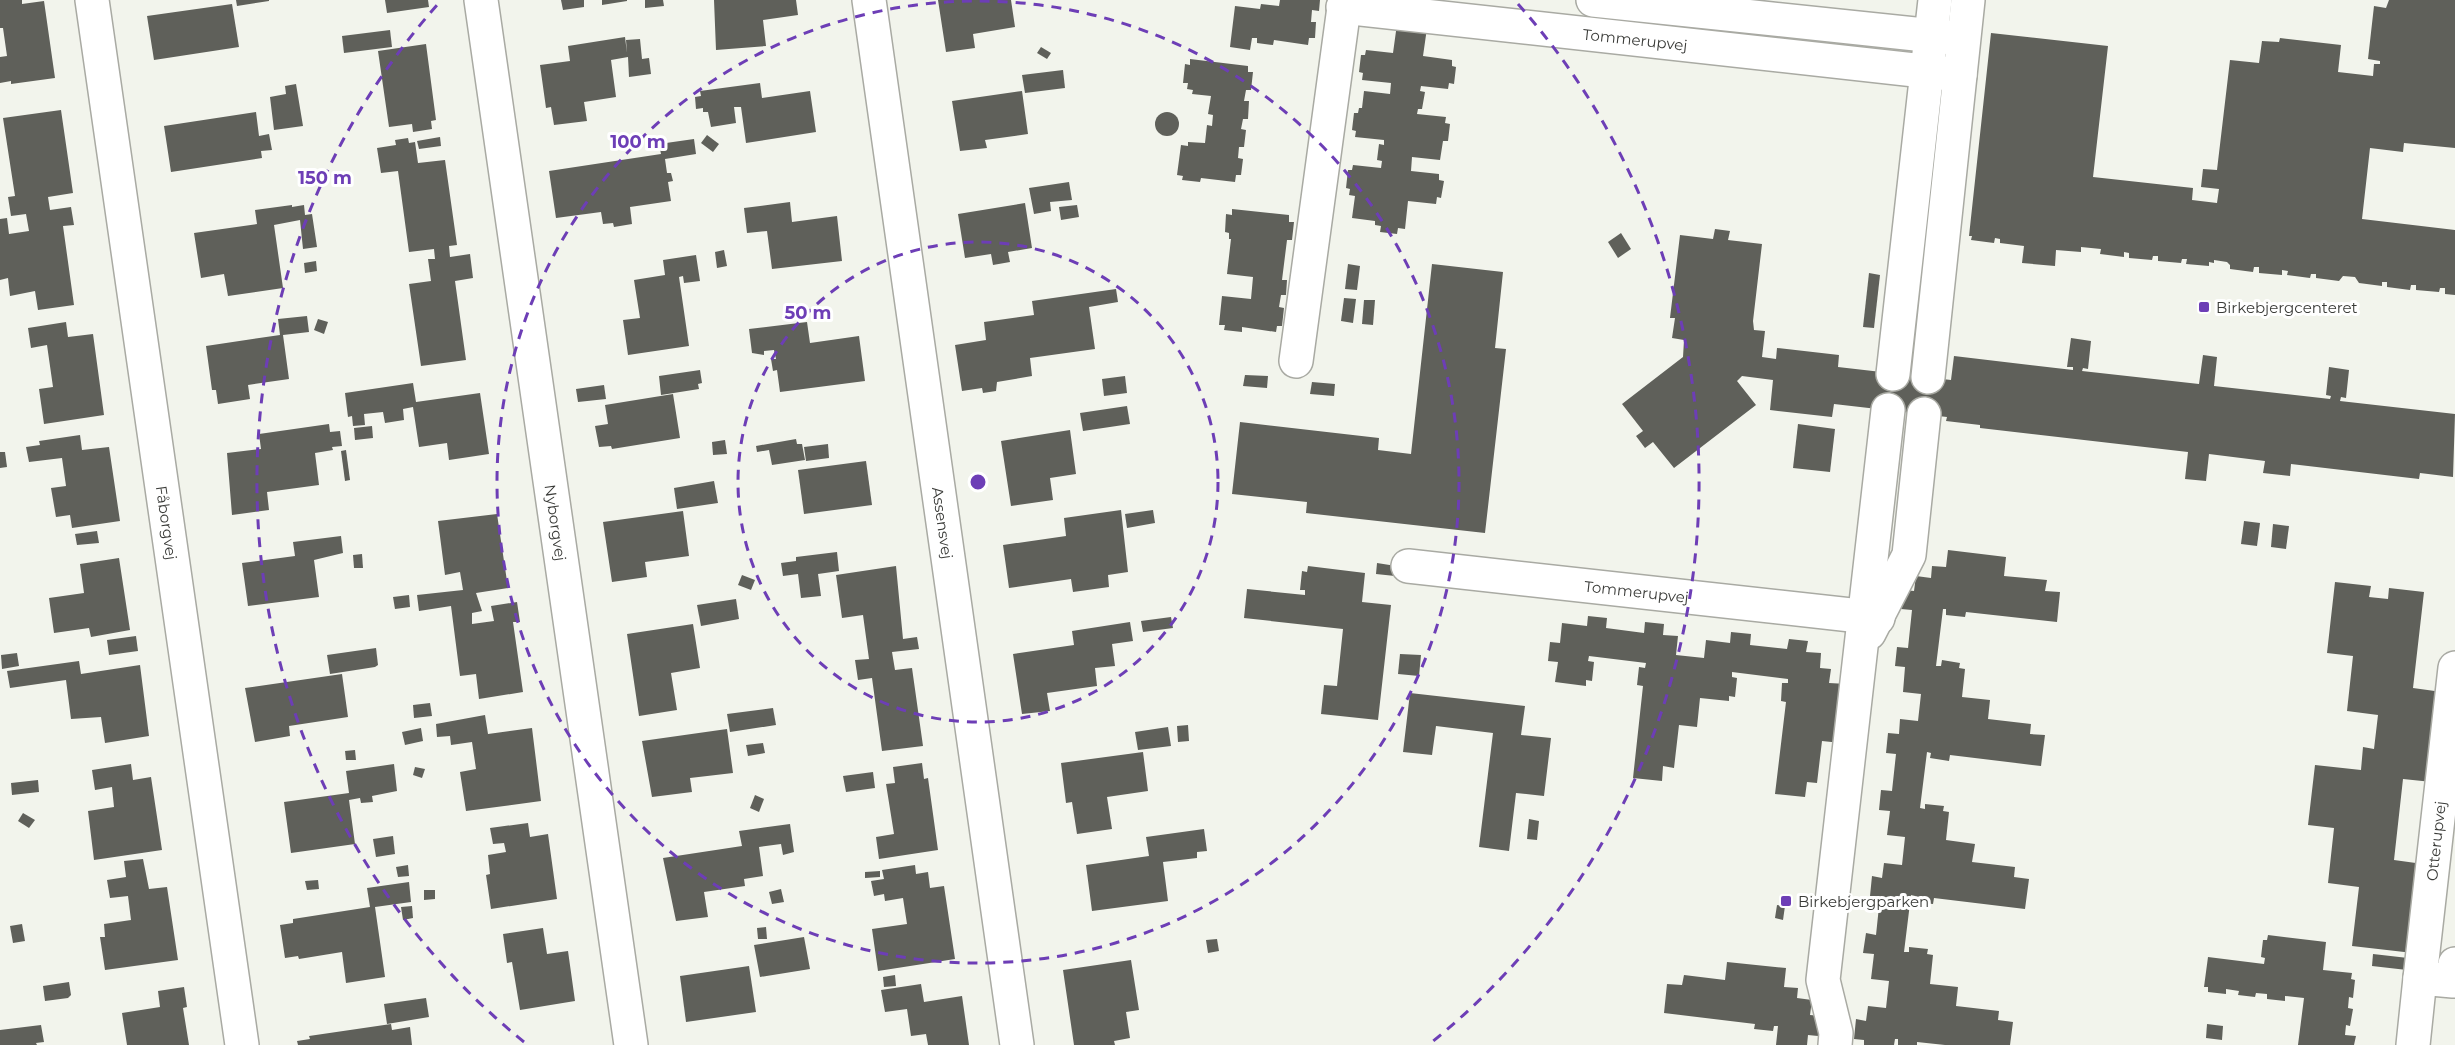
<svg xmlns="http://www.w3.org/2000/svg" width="2455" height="1045" viewBox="0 0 2455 1045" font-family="Montserrat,sans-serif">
  <rect width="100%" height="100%" fill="#f2f4ec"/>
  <g fill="#5f605a">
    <path d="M0,0H22V4L44,1L55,78L11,84V81L0,83V57L7,56L3,28H0Z"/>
    <path d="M236,0H269V1L237,6Z"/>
    <path d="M385,0H428L429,7L387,13Z"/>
    <path d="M561,0H584V7L563,10Z"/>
    <path d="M602,0H627V1L602,5Z"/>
    <path d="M645,0H663L664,6L645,8Z"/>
    <path d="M714,0H796L798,15L763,20L766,46L716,50Z"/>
    <path d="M938,0H1011L1015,27L973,34L975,48L946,52Z"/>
    <path d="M1280,0H1320L1319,11L1312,10L1311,22H1316L1315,38H1309L1308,45L1274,40L1273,45L1257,43V38H1252L1250,50L1230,47L1235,6L1260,9L1261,4L1279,6Z"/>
    <path d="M2389,0H2455V148L2404,143L2403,152L2370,148L2362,219L2455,230V295L2445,294V288H2440L2439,292L2416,290V285H2411L2410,290L2387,287V282H2382V286L2359,283L2355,277L2343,276L2339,281L2316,278V274H2311L2310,278L2287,275L2288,271L2282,270V275L2259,273V267H2254L2253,272L2230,269V265L2227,262L2214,260V263L2209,262V266L2186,264L2187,259H2182L2181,263L2158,261V256H2153L2152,260L2129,258V253L2124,252V257L2100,254L2101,249L2081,247V252L2056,250L2055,266L2022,263L2024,246L2000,243V239L1995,238L1994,243L1971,240L1972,236H1969L1991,33L2108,46L2093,177L2193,188L2192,200L2217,203L2219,189L2201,187L2203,169L2217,170L2230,60L2259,63L2262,41L2279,42L2280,38L2341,45L2338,72L2373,76L2374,64H2380V61L2368,59L2374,6L2386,8Z"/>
    <path d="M232,4L239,47L154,60L147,16Z"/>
    <path d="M1397,24L1427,28L1423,56L1452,60V66L1456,67L1454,84L1449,83L1448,89L1421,86L1420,91L1425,92L1422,109H1418L1417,114L1446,117L1445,123L1450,124L1448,141H1443L1440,160L1412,157L1411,171L1439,174V180L1444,181L1441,198L1437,197L1436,204L1408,201L1405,229L1398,228L1397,234L1380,232L1381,226L1375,225V221L1352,218L1355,196L1349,195L1350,189L1346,188L1348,170H1352L1353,165L1381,168L1382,161L1377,160L1379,144L1384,145V140L1355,137L1356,131L1352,130L1354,113H1358L1359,108H1362L1364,91L1390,94L1391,83L1362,80L1363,73L1359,72L1361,55H1365L1366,50L1393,53Z"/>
    <path d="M390,30L392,47L344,53L342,36Z"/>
    <path d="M625,37L627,53L626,40L640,39L642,59L649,58L651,74L629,77L628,57L611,60L616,97L584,102L587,121L554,125L551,107L546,108L540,65L570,61L568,46Z"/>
    <path d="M426,44L436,120L431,121L432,129L413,132L412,124L389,127L378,51Z"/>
    <path d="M1041,47L1051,53L1047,59L1037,53Z"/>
    <path d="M1190,59L1248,66V72H1253L1251,90H1246L1244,101H1249L1248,119H1243L1241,129L1246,130L1244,147H1239L1238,158L1243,159L1241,175H1236L1235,182L1201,178L1200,182L1182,180L1183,176L1177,175L1181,145L1188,146V142L1205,143L1207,125L1212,126L1213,115L1208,114L1211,96L1192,94L1193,90L1187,89L1188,83H1183L1185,64L1190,65Z"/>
    <path d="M1063,70L1065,88L1025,93L1022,75Z"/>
    <path d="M760,83L762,98L810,91L816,132L746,143L741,107H734L736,123L711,127L708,112H703V108L696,109L695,97L701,96L700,91Z"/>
    <path d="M296,84L303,126L274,130L270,97L286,94L285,86Z"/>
    <path d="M1022,91L1028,134L985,140L987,148L960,151L952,101Z"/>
    <path d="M61,110L73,193L48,197L50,210L71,207L74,225L63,226L74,305L38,310L35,291L10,296L8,278L0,280V219L7,218L9,234L29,231L26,214L11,216L8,197L15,196L3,118Z"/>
    <path d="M256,112L259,136L269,134L272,150L261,151L262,158L171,172L164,126Z"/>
    <circle cx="1167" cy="124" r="12"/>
    <path d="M707,135L719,144L713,152L701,143Z"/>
    <path d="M440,137L441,146L419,149L417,141Z"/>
    <path d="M408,138L409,143L415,142L418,163L445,160L457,245L449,246L450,257L470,254L473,278L455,281L466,360L421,366L409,284L431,281L428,259H435L434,249L409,252L398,171L381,173L377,148L396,145L395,140Z"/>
    <path d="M694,139L696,154L665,159L667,173H671L673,181L668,182L671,201L630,207L632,224L614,227L613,223L603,224L601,212L556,218L549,171L661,154L659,144Z"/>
    <path d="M1069,182L1072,200L1050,202L1051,211L1034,214L1029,188Z"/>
    <path d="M790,202L792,222L837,216L842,261L772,269L767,231L747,233L744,208Z"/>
    <path d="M1025,203L1032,248L1008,252L1010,262L993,265L991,254L965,258L958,214Z"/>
    <path d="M292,205V207L304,205L305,215L312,214L317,247L303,249L300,220L274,225L283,288L228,296L224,274L201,278L194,233L257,224L255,210Z"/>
    <path d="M1077,205L1079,217L1061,220L1059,207Z"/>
    <path d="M1232,209L1289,215V222H1294L1292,240H1287L1282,280H1287L1286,295H1281L1279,307L1284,308L1282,326H1277L1276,332L1242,327V332L1224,330L1225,325H1219L1222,296L1251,299L1253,277L1227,274L1231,239H1229V233L1225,232L1226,214L1232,215Z"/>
    <path d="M1715,229L1730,231L1728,240L1762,244L1753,321L1754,330L1765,331L1762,357L1776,359L1777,348L1839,355L1838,367L1951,380L1954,356L2073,370V367H2067L2071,338L2091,341L2088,369L2083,368L2082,371L2199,384L2203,355L2217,357L2214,386L2330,399L2331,396L2326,395L2329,367L2349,370L2346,398L2341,397L2340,401L2455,414L2453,477L2420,473L2419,479L2291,464L2290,476L2263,473L2265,461L2209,454L2206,481L2185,479L2188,452L1980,428V425L1946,421L1947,417L1834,404L1832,417L1770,410L1773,380L1742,376L1737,381L1756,405L1674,468L1653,442L1645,448L1636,436L1643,431L1622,404L1683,357L1684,340L1672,338L1675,318H1670L1680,235L1713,239Z"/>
    <path d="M1621,233L1631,249L1618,258L1608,242Z"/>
    <path d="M724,250L727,266L717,268L715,252Z"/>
    <path d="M696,255L700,281L684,283L683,276L679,277L689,346L628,355L623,320L640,318L634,280L665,275L663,260Z"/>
    <path d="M316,261L317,271L305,273L304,263Z"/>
    <path d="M1348,264L1360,266L1357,290L1345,289Z"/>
    <path d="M1432,264L1503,272L1495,348L1506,349L1485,533L1306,513L1307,502L1232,494L1240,422L1379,438L1378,450L1411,454Z"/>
    <path d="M1869,273L1880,275L1874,328L1863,327Z"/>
    <path d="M1116,289L1118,302L1089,307L1095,349L1030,358L1032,376L997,382L996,391L983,393L982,388L962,391L955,345L986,340L984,322L1034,315L1032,301Z"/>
    <path d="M1344,298L1356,299L1353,323L1341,321Z"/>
    <path d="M1364,300H1375L1373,325L1362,324Z"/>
    <path d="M307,316L309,332L283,335L289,379L248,385L250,399L218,404L216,390H212L206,346L280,335L278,319Z"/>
    <path d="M318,319L328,322L324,334L314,330Z"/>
    <path d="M66,322L68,337L93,334L104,415L44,424L39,389L53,387L47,345L31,348L28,328Z"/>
    <path d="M807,322L810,343L859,336L865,381L780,392L777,370L773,371L771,359H776L774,350L764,351V355L752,353L749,329Z"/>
    <path d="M700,370L702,383L698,384L699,389L661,395L659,376Z"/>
    <path d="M1245,375L1268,376L1267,388L1243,386Z"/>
    <path d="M1125,376L1127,393L1104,396L1102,379Z"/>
    <path d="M1312,382L1335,384L1334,396L1310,394Z"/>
    <path d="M413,383L416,402L480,393L489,454L449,460L447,443L419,447L413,407L403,409L404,420L385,423L383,412L364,414L365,425L353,426L352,416L348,417L345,393Z"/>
    <path d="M604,385L606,399L578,402L576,389Z"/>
    <path d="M673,394L680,438L612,449L611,446L599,447L595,426L608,424L605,405Z"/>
    <path d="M1127,406L1130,424L1083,431L1080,413Z"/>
    <path d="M329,424L330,432L340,431L342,446L332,447L333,450L315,453L319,485L267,492L269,510L232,515L227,453L261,449L259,434Z"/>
    <path d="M1798,424L1835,429L1830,472L1793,468Z"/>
    <path d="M372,426L373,438L355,440L354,428Z"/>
    <path d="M1070,430L1076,474L1050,478L1053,500L1011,506L1001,441Z"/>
    <path d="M80,435L82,450L109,447L120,521L72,528L70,515L56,517L51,488L66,486L62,458L29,462L26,447L40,445L39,441Z"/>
    <path d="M796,439L797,444H802L805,460L772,465L769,450L757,452L756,446Z"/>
    <path d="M725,440L727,454L713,455L712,442Z"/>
    <path d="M828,444L829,458L806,461L804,447Z"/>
    <path d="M346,450L350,480L345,481L341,451Z"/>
    <path d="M0,452H5L7,467L0,468Z"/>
    <path d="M866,461L872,505L804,514L798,470Z"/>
    <path d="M714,481L718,503L677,509L674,488Z"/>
    <path d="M1121,510L1128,572L1108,575L1109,587L1073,592L1071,579L1009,588L1003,545L1066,536L1064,518Z"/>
    <path d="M1153,510L1155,523L1127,528L1125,514Z"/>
    <path d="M683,511L689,556L645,562L647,577L612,582L603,522Z"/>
    <path d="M497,514L508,588L476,593L482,611L472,613V624L494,621L491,606L517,602L520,622H513L523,692L479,699L476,674L460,676L451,606L419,611L417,595L463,590L460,572L445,575L438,521Z"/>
    <path d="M2244,521L2260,523L2257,546L2241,544Z"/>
    <path d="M2273,524L2289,526L2286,549L2271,547Z"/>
    <path d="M97,531L99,543L77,545L75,534Z"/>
    <path d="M341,536L343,553L314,560L319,597L248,606L242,563L295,556L293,542Z"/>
    <path d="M1948,550L2006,557L2004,576L2047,580L2045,591L2060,592L2057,622L1966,612L1965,617L1946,615V609H1943L1936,666H1941L1942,660L1960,663L1959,668L1965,669L1962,697L1990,700L1988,719L2031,724L2030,734L2045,735L2041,766L1950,755L1949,761L1930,758L1931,753L1927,752L1920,808L1925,809V804L1944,806L1943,811L1949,812L1946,840L1975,844L1972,862L2015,867L2014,877L2029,879L2025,909L1934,898L1933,904L1914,902L1915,896L1911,895L1904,952H1909V947L1928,949L1927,954L1933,955L1930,984L1958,987L1956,1006L1999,1011L1998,1020L2013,1022L2010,1045H1945L1917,1042V1045H1898V1039H1895L1894,1045H1864V1040L1854,1039L1856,1019L1866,1021L1868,1006L1886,1008L1889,981L1871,979L1874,954L1863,953L1866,933L1876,935L1880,897L1870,896L1872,876L1882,878L1884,863L1902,865L1905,837L1887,835L1890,811L1879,810L1881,790L1892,791L1896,754L1886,753L1888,733L1899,734L1900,719L1918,721L1921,694L1903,692L1905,667L1895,666L1897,647L1908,648L1912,610L1901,609L1904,590L1914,591L1916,576L1931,578L1932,566L1946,567Z"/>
    <path d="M837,552L839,571L818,574L821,596L801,598L798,574L783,576L781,563L796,561V557Z"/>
    <path d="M362,554L363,568H354L353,555Z"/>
    <path d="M119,558L130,630L91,637L89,628L54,633L49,598L84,593L80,564Z"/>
    <path d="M1377,563L1396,566L1395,576L1376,574Z"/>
    <path d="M896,566L903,639L917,637L919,649L892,652L895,670L912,668L923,746L882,751L872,678L858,680L855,660L869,659L863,615L842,618L836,575Z"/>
    <path d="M1308,566L1365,573L1362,602L1391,605L1378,720L1321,714L1324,685L1337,686L1343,629L1244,618L1247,589L1305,595V590H1300L1302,571L1307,572Z"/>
    <path d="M742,575L755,580L751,590L738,585Z"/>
    <path d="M2335,582L2371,586L2369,597L2388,599L2389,588L2424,592L2413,688L2442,692L2432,782L2403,779L2394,860L2423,864L2413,953L2352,946L2359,887L2328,883L2334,828L2308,825L2315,765L2361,770L2363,747L2374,749L2378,715L2347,711L2353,656L2327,653Z"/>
    <path d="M409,595L410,607L395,609L393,597Z"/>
    <path d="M736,599L739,619L701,626L697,605Z"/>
    <path d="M1588,616L1607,618L1606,628L1644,633L1645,622L1664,624L1663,635L1678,636L1676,655L1704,658L1706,640L1730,643L1731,632L1751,634L1750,645L1787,649L1789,639L1808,641L1806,652L1821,653L1820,668L1831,669L1829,683L1847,684L1841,743L1822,741L1817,783L1807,782L1805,797L1775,794L1786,702L1781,701L1782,683H1788V679L1732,672V677L1737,678L1735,697L1729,696V701L1700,698L1697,727L1679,725L1674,768L1663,766L1662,781L1633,778L1643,686L1637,685L1639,667L1645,668L1646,663L1589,656L1588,661L1594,662L1592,681L1586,680V686L1555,682L1558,662L1548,661L1550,642L1560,643L1562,623L1587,626Z"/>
    <path d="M1171,617L1173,628L1143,632L1141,621Z"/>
    <path d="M1130,622L1133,641L1112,644L1115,666L1095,668L1097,686L1047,693L1050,711L1022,714L1013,654L1074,645L1072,631Z"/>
    <path d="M693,624L700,668L671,673L677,710L639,716L627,634Z"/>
    <path d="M136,636L138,651L109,655L107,640Z"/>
    <path d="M376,648L378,665L375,667L330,674L327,655Z"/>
    <path d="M17,653L19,666L2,669L1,655Z"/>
    <path d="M1400,654L1421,655L1419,676L1398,674Z"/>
    <path d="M79,661L81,674L140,665L149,736L105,743L101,717L71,719L66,680L10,688L7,671Z"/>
    <path d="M342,674L348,717L289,726L290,736L255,742L245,688Z"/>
    <path d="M1410,693L1525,706L1521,735L1551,738L1544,796L1516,793L1509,851L1479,847L1493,733L1436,726L1432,755L1403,752Z"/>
    <path d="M430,703L432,716L414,718L413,705Z"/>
    <path d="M773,708L776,725L730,732L727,714Z"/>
    <path d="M485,715L488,734L532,728L541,801L466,811L460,772L476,769L472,742L451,745L450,736L437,737L436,724Z"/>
    <path d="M1188,725L1189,741L1178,742L1177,726Z"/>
    <path d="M1168,727L1171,746L1138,750L1135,732Z"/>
    <path d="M421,728L423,741L405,745L402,732Z"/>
    <path d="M727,729L733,773L690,778L692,792L652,797L642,741Z"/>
    <path d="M763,743L765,753L748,756L746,745Z"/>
    <path d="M355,750L356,760H346L345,751Z"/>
    <path d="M1143,752L1148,791L1107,797L1112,829L1077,834L1072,802L1066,803L1061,763Z"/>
    <path d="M922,763L924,779L928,778L938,850L879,859L876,837L894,834L886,784L895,783L893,767Z"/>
    <path d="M131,764L133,780L151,777L162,850L94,860L88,811L114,807L112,787L95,790L92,770Z"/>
    <path d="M394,764L397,791L372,796L373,802L361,803L360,798L349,800L355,844L291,853L284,802L349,793L346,771Z"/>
    <path d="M415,767L425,769L422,778L413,775Z"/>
    <path d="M873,772L875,788L846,792L843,776Z"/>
    <path d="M38,780L39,792L12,795L11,783Z"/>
    <path d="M755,795L764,799L759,812L750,808Z"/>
    <path d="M23,813L35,820L29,828L18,821Z"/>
    <path d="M1529,819L1539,821L1537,840L1527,839Z"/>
    <path d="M528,823L530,837L548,834L557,899L491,909L486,875L490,874L488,855L506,852L504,843L493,844L490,828Z"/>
    <path d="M790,824L794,852L783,855L781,844L759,847L763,876L744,879L745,886L704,892L708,917L676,921L663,858L742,846L739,831Z"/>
    <path d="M1204,829L1207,851L1197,852V858L1163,862L1168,901L1092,911L1086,865L1149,856L1146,837Z"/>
    <path d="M393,836L395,854L376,857L373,839Z"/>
    <path d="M143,859L149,889L167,887L178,960L105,970L100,937H105L104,924L131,920L128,896L110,898L107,880L126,877L124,861Z"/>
    <path d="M408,865L409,876L398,877L396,867Z"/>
    <path d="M915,865L916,874L928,872L930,888L944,886L955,959L878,971L872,929L907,924L903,898L885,901L884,894L874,896L871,881L884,879L882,870Z"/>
    <path d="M880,871V877L865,878V872Z"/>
    <path d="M318,880L319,889L307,890L305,881Z"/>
    <path d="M409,882L411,902L375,907L385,977L346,983L342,952L299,959L298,956L285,958L280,925L293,923V919L370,907L367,888Z"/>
    <path d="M781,889L784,902L772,904L769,892Z"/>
    <path d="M424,890H435V899L424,900Z"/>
    <path d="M1777,905L1785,906L1783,920L1775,918Z"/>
    <path d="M412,906L413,918L403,920L401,907Z"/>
    <path d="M22,924L25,941L13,943L10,926Z"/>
    <path d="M766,927L767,939H758L757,928Z"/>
    <path d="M543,928L547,954L568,951L575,1001L520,1010L512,962L507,963L503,934Z"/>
    <path d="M2268,935L2326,942L2323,970L2352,973L2351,979L2355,980L2353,998L2349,997L2348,1008L2353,1009L2350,1026L2346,1025L2345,1035L2356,1036L2354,1045H2298L2304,998L2285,996V1001L2267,999V994L2256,993L2255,997L2238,995L2239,991L2226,989V994L2208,992V987H2204L2208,957L2264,964L2265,958L2261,957L2263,940H2267Z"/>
    <path d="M804,937L810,969L760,977L754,945Z"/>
    <path d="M1217,939L1219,951L1208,953L1206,940Z"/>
    <path d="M2373,954L2408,958L2407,970L2372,966Z"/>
    <path d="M1131,960L1139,1010L1126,1012L1130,1038L1114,1041L1115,1045H1074L1063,970Z"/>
    <path d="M1727,962L1786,968L1784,987L1798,988L1797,998L1812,1000L1810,1015L1821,1016L1818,1036L1808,1035L1807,1045H1776L1778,1026H1774L1773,1031L1754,1029L1755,1024L1664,1013L1667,984L1682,985L1684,975L1725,980Z"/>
    <path d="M749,966L756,1012L686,1022L680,976Z"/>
    <path d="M895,975L896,986L884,987L883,977Z"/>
    <path d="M69,982L71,995L68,998L45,1001L43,986Z"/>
    <path d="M921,984L924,1002L962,996L969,1045H928L926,1034L911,1036L907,1009L885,1012L881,990Z"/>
    <path d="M184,987L187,1007L183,1008L189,1045H127L122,1013L160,1007L158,991Z"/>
    <path d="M426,998L429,1017L387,1024L384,1004Z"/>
    <path d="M391,1024L392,1030L410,1027L412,1045H298L297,1041L310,1039L309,1036Z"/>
    <path d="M2207,1024L2223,1026L2222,1040L2206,1038Z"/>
    <path d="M41,1025L44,1042L36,1043L37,1045H0V1030Z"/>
  </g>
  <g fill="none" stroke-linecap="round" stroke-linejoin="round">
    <defs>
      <g id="minor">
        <path id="s1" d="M92,0L242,1045"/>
        <path id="s2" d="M481,0L631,1045"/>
        <path id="s3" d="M869,0L1017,1045"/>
        <path d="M1593,0L1953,38"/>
        <path id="s4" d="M1343,7L1960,75"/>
        <path d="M1296,361L1345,0"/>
        <path d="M1893,374L1935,0"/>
        <path d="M1928,377L1968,0"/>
        <path id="s5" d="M1408,566L1878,618"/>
        <path d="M1869,633L1909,555L1924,414"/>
        <path id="s6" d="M2420,978L2455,668"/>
        <path d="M1835,1045L1836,1033L1823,980L1888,410"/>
        <path d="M2413,1045L2420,978L2453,981L2455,964"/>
      </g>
    </defs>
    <use href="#minor" stroke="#a9aaa3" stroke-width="36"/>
    <use href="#minor" stroke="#fff" stroke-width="33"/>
  </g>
  <g fill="none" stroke="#6d3eb6" stroke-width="3" stroke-dasharray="10 8">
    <circle cx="978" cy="482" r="240"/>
    <circle cx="978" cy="482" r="481"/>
    <path d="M524 1042A721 721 0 0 1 438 4M1518 4A721 721 0 0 1 1432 1042"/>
  </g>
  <g fill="#6d3eb6" stroke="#fff" stroke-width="2">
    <rect x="2198" y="301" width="12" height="12" rx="3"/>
    <rect x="1780" y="895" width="12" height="12" rx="3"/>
  </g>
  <g text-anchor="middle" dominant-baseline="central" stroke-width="6" stroke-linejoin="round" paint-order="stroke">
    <g font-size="15" fill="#3a3b38" stroke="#fff">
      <text stroke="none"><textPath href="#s4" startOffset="294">Tommerupvej</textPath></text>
      <text stroke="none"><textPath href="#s1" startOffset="528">Fåborgvej</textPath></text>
      <text stroke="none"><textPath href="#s2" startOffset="528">Nyborgvej</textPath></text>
      <text stroke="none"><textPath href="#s3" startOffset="528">Assensvej</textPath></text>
      <text stroke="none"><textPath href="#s5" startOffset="230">Tommerupvej</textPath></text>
      <text stroke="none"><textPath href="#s6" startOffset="138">Otterupvej</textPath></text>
    </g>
    <g font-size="15" fill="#3a3b38" stroke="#fff" text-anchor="start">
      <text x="2216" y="307">Birkebjergcenteret</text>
      <text x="1798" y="901">Birkebjergparken</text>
    </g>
  </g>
  <circle cx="978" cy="482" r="9" fill="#6d3eb6" stroke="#fff" stroke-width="3"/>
  <g font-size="18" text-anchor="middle" font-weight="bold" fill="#6d3eb6" stroke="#fff" stroke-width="6" stroke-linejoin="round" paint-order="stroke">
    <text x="638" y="148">100 m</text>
    <text x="325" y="184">150 m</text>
    <text x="808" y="319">50 m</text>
  </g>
</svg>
